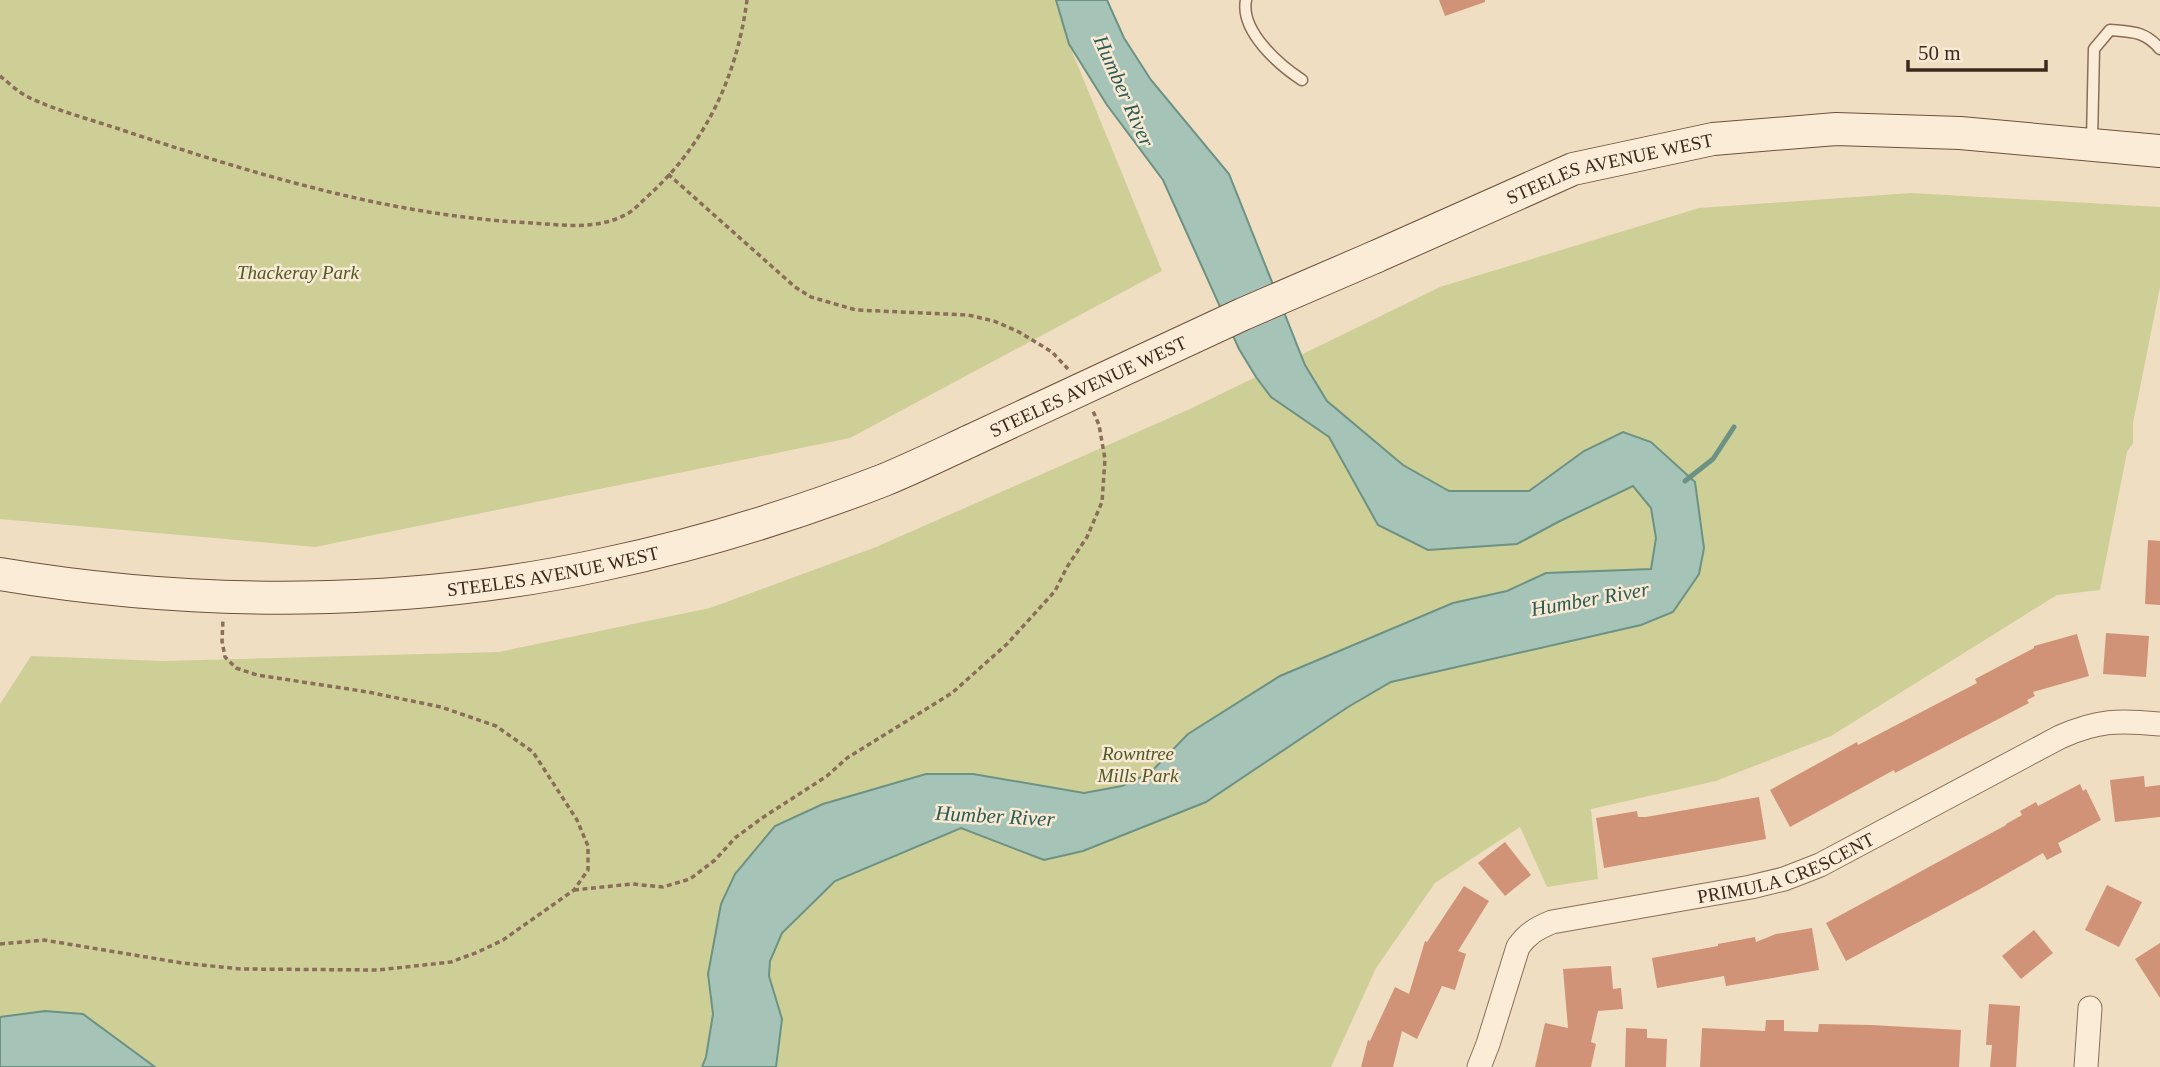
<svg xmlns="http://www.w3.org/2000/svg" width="2160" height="1067" viewBox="0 0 2160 1067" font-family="Georgia,serif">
  <rect width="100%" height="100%" fill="#f0dec3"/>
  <g fill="#cecf97">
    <path d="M0,0H1056L1069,44L1162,271L850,438L315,547L0,519Z"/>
    <path d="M1911,193L2160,207V287L2133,423V443L2127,452L2100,590L2057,595L1831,736L1716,781L1591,809L1598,879L1547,887L1520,827L1435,883L1376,968L1331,1067H0V704L31,656L163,661L499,652L710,608L876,547L1192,408L1440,287L1699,208Z"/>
  </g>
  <g fill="#a6c3b7" stroke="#6c9284" stroke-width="2">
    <path d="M1056,0H1107L1124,38L1151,80L1229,174L1305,365L1327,401L1403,465L1449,491H1529L1584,451L1623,432L1651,442L1695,482L1704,548L1699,574L1673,612L1641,625L1391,682L1348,707L1206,802L1083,851L1044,860L961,828L835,881L782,933L770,961L769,976L782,1019L776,1067H702L706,1057L713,1014L708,974L721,904L735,874L775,826L823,804L926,774H973L1084,793L1122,786L1150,773L1188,734L1280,676L1453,603L1507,591L1546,573L1651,569L1656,538L1651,508L1633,486L1558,522L1517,544L1428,550L1378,525L1329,437L1271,397L1256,377L1239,349L1163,180L1107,105L1069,44Z"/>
    <path d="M45,1011L83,1014L155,1067H0V1017Z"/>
  </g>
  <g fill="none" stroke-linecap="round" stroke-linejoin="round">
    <path stroke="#6c9284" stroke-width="5" d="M1685,481L1713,459L1734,427"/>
  </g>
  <g fill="#d09378">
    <path d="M1439,0H1485V2L1445,16Z"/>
    <path d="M2148,540L2160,541V605L2145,604Z"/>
    <path d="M2106,633L2149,636L2146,677L2103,674Z"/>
    <path d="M2077,634L2089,676L2033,692L2035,696L2027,700L2029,703L1895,773L1894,770L1790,827L1770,790L1857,742L1858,745L1977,683L1975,679L2034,648V646Z"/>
    <path d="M2144,776L2145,787L2160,785V817L2115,822L2110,780Z"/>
    <path d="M2080,784L2083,791L2086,789L2101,820L2058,843L2062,852L2047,860L2043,853L1980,889L1846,961L1826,923L2006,825V824L2022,815L2020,811L2036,802L2038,806Z"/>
    <path d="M1759,797L1766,839L1604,868L1596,818L1637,811L1638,817H1646Z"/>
    <path d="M1505,842L1531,875L1505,896L1478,863Z"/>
    <path d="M2107,885L2142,902L2119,947L2085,930Z"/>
    <path d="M1464,886L1489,901L1458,951L1466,954L1455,990L1442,986L1417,1039L1402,1031L1393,1067H1361L1368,1040L1370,1041L1395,987L1409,994L1425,941L1427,942Z"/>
    <path d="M1812,928L1819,970L1726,986L1724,976L1657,988L1652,958L1718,946V944L1755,937L1756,942L1776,934Z"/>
    <path d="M2034,930L2053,953L2021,979L2002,956Z"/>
    <path d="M2160,943V998L2135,959Z"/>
    <path d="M1611,966L1613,989L1621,988L1623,1009L1598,1011L1591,1042L1596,1044L1591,1067H1535L1545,1023L1568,1028L1563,969Z"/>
    <path d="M1989,1004L2020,1006L2016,1067H1990L1992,1045H1986Z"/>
    <path d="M1766,1020H1784V1031L1818,1032L1819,1024L1871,1025L1961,1030L1959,1067H1700L1702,1028L1765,1031Z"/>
    <path d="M1626,1028L1647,1029V1038L1667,1039L1666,1067H1625Z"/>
  </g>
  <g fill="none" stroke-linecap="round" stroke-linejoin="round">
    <defs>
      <g id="service">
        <path d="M1246,0C1240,31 1279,65 1302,80"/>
        <path d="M2092,140L2094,49L2110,30C2132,32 2145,31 2160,49"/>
      </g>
      <g id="minor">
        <path id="s1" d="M1479,1067L1488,1044L1518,947C1527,934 1537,928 1552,922L1751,887L1784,879L1820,865L2060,737C2098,720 2119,720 2160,724"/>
        <path d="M2086,1067L2090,1008"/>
      </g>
      <g id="secondary">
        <path id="s2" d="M1375,257L1573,169L1713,139L1836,129L1960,133L2160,151"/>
        <path id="s3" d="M0,574C197,607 409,607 605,564C700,544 794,515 884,480C913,468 942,454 970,441"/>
      </g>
    </defs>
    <use href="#service" stroke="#8b6e59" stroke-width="13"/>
    <use href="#minor" stroke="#8b6e59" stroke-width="25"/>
    <use href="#secondary" stroke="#6d503c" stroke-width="34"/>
    <g stroke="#8b6e59" stroke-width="3.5" stroke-dasharray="5 3.5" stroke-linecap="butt">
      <path d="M0,76C9,83 19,93 30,98C60,112 93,120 125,131C257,175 392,216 532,223C563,225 596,230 625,215C634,211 642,201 649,195C706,143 737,76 747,0"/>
      <path d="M668,174L795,287L811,297L856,310L968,315L994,321L1019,332L1052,352L1068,369"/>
      <path d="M574,890L632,884L663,887L690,879L715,860L735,838L762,818L827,776L847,758L952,693L1007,644L1055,591L1067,567L1087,537L1102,502L1105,459L1099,425L1093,411"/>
      <path d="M0,944L44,940L182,963L241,969L378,970L451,962L478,952L503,940L574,890L588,870V846L577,820L533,752L496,726L441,707L368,692L257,675L236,668L225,657L222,641L223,619"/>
    </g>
    <use href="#service" stroke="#faecd7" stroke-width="10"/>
    <use href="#minor" stroke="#faecd7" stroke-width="23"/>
    <use href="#secondary" stroke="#faecd7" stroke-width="32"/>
    <defs>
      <g id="secondary-bridge">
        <path id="s4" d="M970,441L1243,314L1375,257"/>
      </g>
    </defs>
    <use href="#secondary-bridge" stroke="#6d503c" stroke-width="34" stroke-linecap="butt"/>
    <use href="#secondary-bridge" stroke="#faecd7" stroke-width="32"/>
  </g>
  <g text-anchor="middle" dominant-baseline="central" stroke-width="5" stroke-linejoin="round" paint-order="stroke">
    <g font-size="19" fill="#3b291e" stroke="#f7e9d3">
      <text stroke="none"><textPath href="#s2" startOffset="252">STEELES AVENUE WEST</textPath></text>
      <text stroke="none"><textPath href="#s4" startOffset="130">STEELES AVENUE WEST</textPath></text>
      <text stroke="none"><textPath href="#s3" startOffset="556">STEELES AVENUE WEST</textPath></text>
      <text stroke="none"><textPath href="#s1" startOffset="410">PRIMULA CRESCENT</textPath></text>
    </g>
    <g font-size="19" font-style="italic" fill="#505823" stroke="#f7e9d3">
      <text x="298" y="272">Thackeray Park</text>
      <text x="1138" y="753">Rowntree<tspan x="1138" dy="22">Mills Park</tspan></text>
    </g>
    <g font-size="21" font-style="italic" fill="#2c5b53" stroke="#f7e9d3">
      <text transform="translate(1124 91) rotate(66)">Humber River</text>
      <text transform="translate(1590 599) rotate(-10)">Humber River</text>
      <text transform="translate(995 816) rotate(3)">Humber River</text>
    </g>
  </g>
  <path d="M1908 60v10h138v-10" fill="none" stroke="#3b291e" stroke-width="3.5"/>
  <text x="1918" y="60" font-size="21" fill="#3b291e" stroke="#f7e9d3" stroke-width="5" paint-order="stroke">50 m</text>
</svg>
